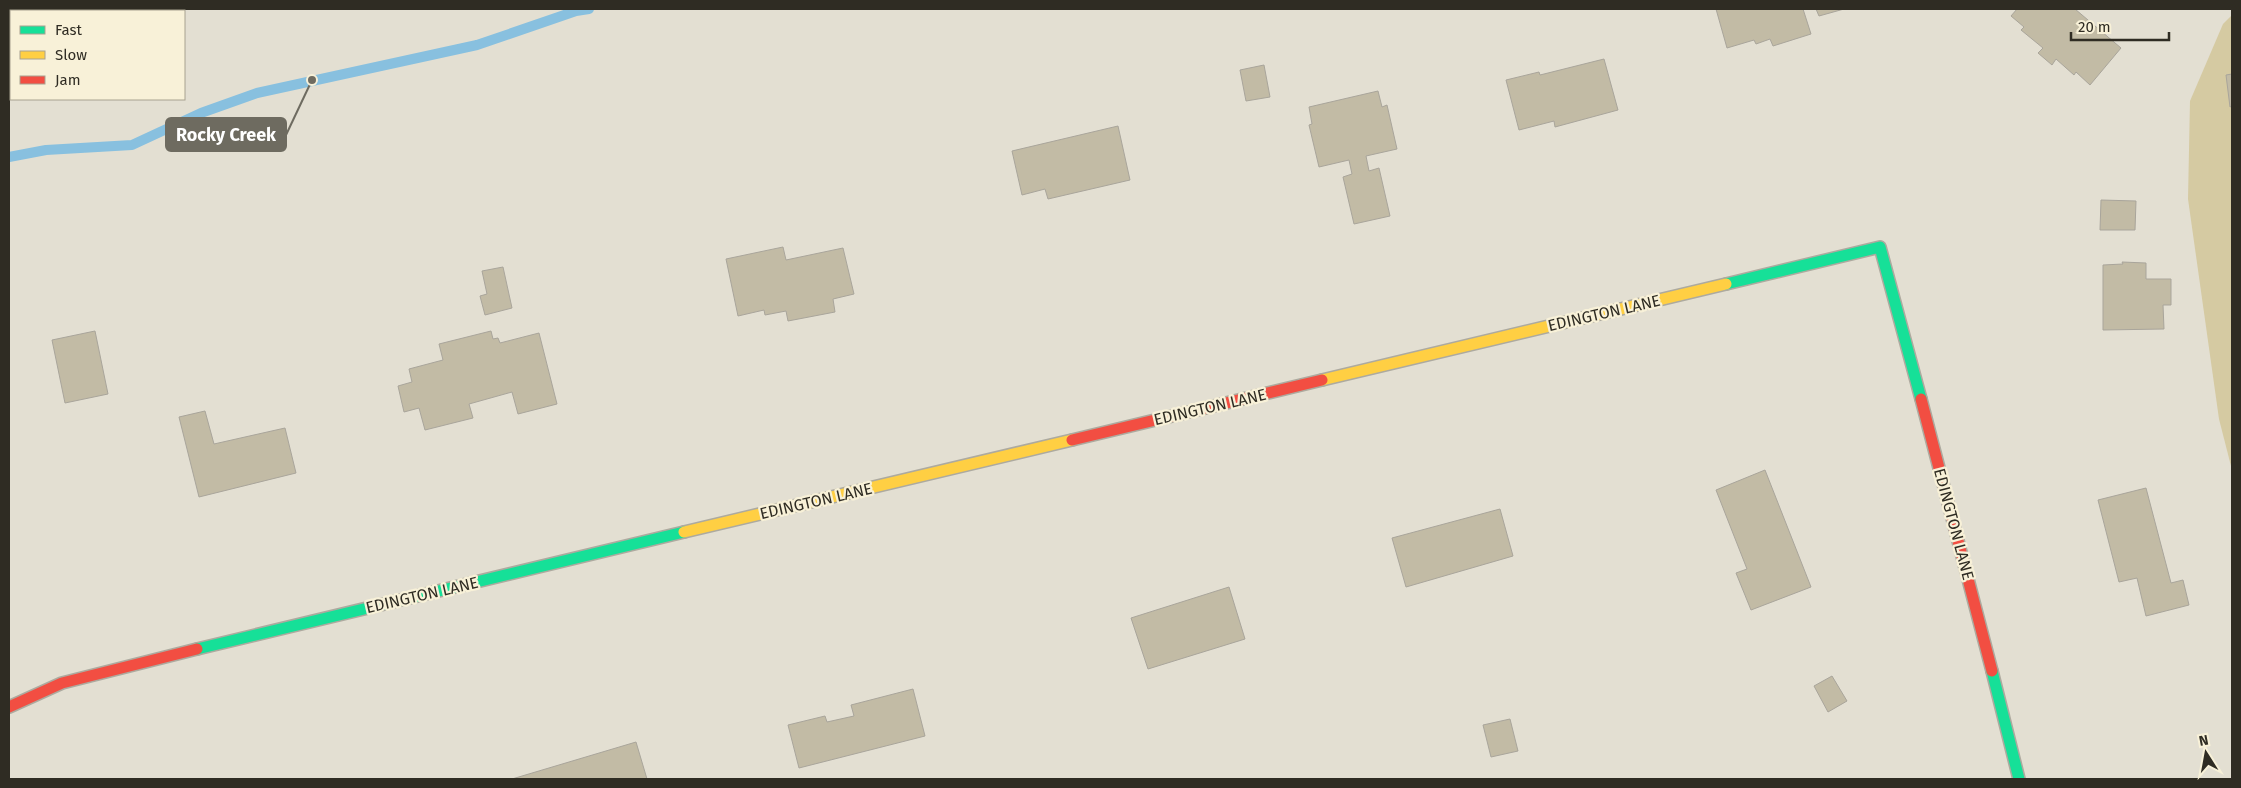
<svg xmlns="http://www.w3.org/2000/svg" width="2241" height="788" viewBox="0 0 2241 788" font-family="'Fira Sans',sans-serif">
  <rect width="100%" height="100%" fill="#e3dfd2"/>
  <path fill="#d5caa2" d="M2232,15V470L2219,419L2188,199L2190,101L2223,24Z"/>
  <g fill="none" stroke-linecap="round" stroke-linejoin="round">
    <path stroke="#88c0df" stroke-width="10" d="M9,157L46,150L132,145L201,113L257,93L477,45L576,11L589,9"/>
  </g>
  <g fill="#c2bba5" stroke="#a9a59b">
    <path d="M1716,9H1803L1811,34L1773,46L1770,39L1756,44L1754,40L1727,48Z"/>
    <path d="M1816,9H1844L1819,16Z"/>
    <path d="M2017,9H2075L2121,48L2090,85L2076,72L2074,75L2056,59L2052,65L2038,53L2043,48L2021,30L2024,27L2011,16Z"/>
    <path d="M1604,59L1618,110L1555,127L1554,121L1519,130L1506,80L1539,72L1540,75Z"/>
    <path d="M1264,65L1270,97L1246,101L1240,70Z"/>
    <path d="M2232,74V106L2230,107L2226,75Z"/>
    <path d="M1378,91L1382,107L1387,105L1397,149L1366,156L1369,171L1379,168L1390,216L1354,224L1343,177L1352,174L1349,160L1319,167L1309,125L1312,124L1309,107Z"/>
    <path d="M1118,126L1130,180L1048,199L1045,189L1022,195L1012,151Z"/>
    <path d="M2101,200L2136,201L2135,230H2100Z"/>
    <path d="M783,247L786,260L843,248L854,294L833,299L835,312L788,321L786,311L765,315L764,310L738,316L726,259Z"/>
    <path d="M2122,262L2146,263V279H2171V305H2163L2164,329L2103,330V265L2123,264Z"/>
    <path d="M503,267L512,308L485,315L480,296L487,294L482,271Z"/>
    <path d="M95,331L108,394L65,403L52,340Z"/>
    <path d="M491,331L493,339L498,338L500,343L539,333L557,404L518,414L512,392L469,404L473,418L425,430L419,408L404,412L398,386L412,382L409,369L443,360L439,344Z"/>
    <path d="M205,411L214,444L285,428L296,473L199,497L179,417Z"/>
    <path d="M1765,470L1811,587L1751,610L1736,573L1747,569L1716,490Z"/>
    <path d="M2146,488L2171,583L2183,580L2189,605L2146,616L2137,578L2119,582L2098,500Z"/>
    <path d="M1500,509L1513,556L1406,587L1392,538Z"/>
    <path d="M1229,587L1245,639L1148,669L1131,618Z"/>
    <path d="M1832,676L1847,701L1828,712L1814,686Z"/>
    <path d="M913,689L925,736L799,768L788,725L825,716L827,722L854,716L851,705Z"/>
    <path d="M1510,719L1518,751L1491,757L1483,725Z"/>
    <path d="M636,742L647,779H512Z"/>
  </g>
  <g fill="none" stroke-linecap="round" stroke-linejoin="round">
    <defs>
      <g id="fast">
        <path d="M1726,284L1880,247L1921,399"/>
        <path d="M197,649L684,532"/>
        <path d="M1992,671L2019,779"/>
      </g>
      <g id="slow">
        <path d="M1322,380L1726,284"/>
        <path d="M684,532L1072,440"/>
      </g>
      <g id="jam">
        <path d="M1921,399L1992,671"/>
        <path d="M1072,440L1322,380"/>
        <path d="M9,707L62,683L197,649"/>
      </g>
    </defs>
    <use href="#fast" stroke="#adaa9f" stroke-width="14"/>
    <use href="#slow" stroke="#adaa9f" stroke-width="14"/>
    <use href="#jam" stroke="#adaa9f" stroke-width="14"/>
    <use href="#fast" stroke="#16e098" stroke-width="11"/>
    <use href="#slow" stroke="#ffcf43" stroke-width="11"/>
    <use href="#jam" stroke="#f24e42" stroke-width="11"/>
  </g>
  <g text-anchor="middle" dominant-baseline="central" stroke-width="4.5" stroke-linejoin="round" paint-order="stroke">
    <g font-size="16" fill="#2f2c23" stroke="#f8f1d8">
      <text transform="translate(1604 313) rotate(-13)">EDINGTON LANE</text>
      <text transform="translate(1210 407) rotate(-13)">EDINGTON LANE</text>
      <text transform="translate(816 501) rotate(-13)">EDINGTON LANE</text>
      <text transform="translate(1954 524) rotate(75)">EDINGTON LANE</text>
      <text transform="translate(422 595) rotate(-13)">EDINGTON LANE</text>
    </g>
  </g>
  <path fill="none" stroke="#6e6b60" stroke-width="2" d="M312 80L286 135"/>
  <circle fill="#6e6b60" stroke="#f8f1d8" stroke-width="2" cx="312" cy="80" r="5"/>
  <rect fill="#6e6b60" stroke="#6e6b60" stroke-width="2" x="166" y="118" width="120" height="33" rx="5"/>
  <g font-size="18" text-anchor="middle" font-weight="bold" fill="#fff">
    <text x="226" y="141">Rocky Creek</text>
  </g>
  <rect width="2241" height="788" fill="none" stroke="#2f2c23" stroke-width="20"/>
  <rect x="10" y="10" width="175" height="90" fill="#f8f1d8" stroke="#a8a290"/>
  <rect x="20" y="26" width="25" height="8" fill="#16e098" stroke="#a8a290"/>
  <text x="55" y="35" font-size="15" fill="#2f2c23">Fast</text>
  <rect x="20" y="51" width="25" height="8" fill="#ffcf43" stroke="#a8a290"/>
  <text x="55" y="60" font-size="15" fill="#2f2c23">Slow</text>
  <rect x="20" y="76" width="25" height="8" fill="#f24e42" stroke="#a8a290"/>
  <text x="55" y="85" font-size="15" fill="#2f2c23">Jam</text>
  <g transform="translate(2206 753) rotate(349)" stroke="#f8f1d8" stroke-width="4" paint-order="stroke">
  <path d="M0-4L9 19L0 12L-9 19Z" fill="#2f2c23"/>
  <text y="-8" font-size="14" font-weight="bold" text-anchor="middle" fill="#2f2c23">N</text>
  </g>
  <path d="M2071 32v8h98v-8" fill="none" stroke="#2f2c23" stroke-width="2.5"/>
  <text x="2078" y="32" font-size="15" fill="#2f2c23" stroke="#f8f1d8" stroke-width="4" paint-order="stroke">20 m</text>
</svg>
